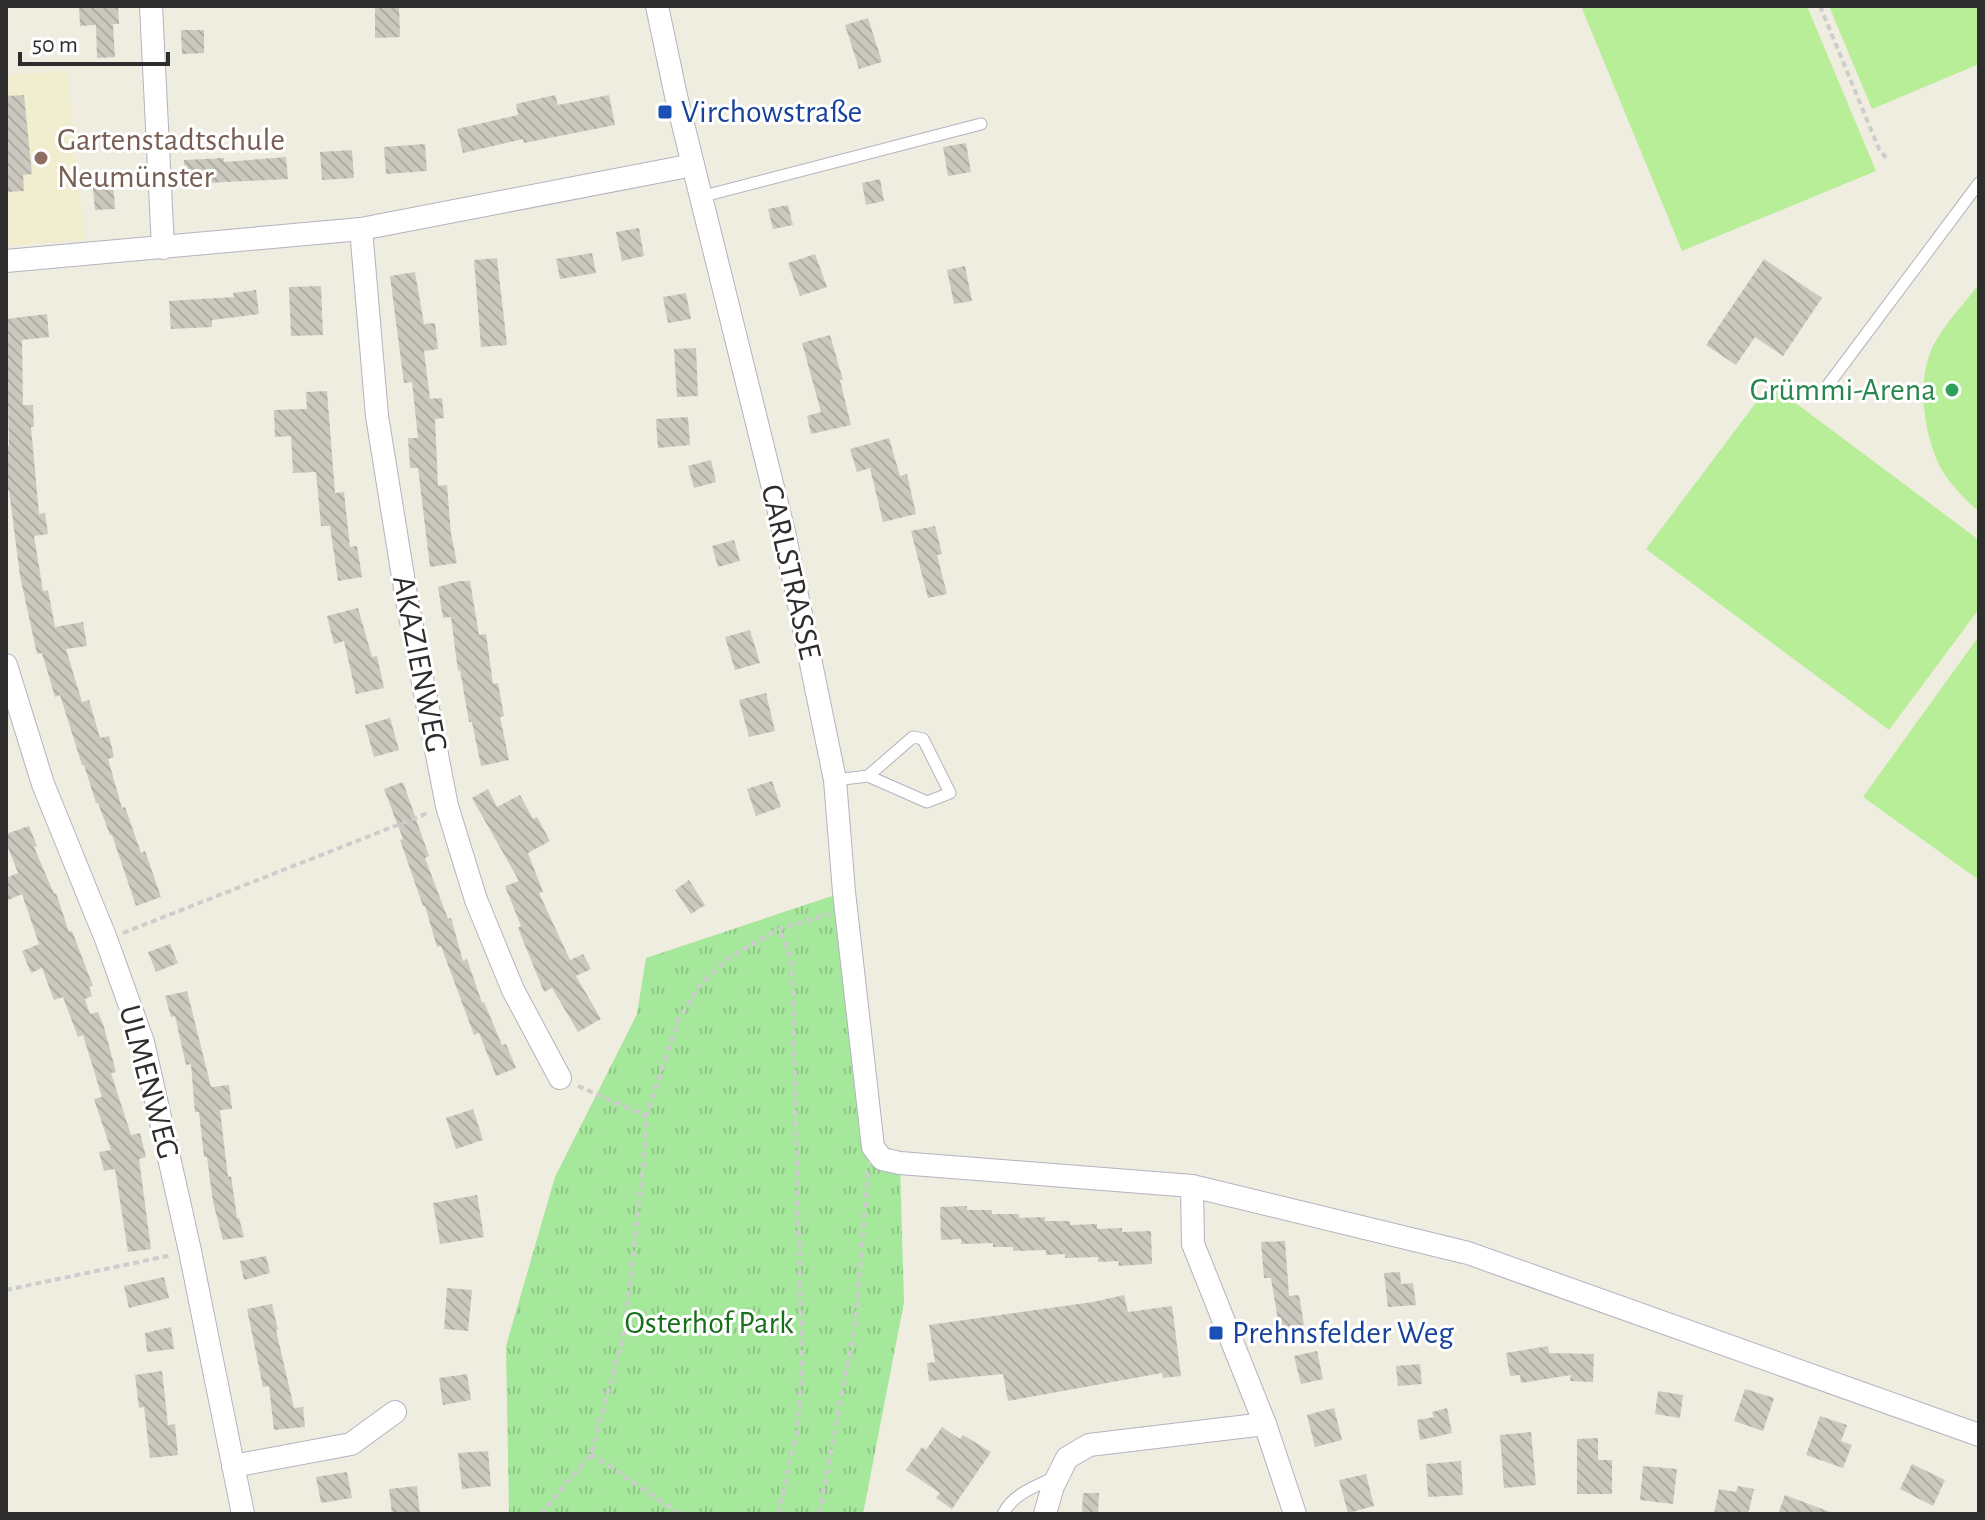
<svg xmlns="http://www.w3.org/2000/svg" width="1985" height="1520" viewBox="0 0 1985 1520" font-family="'Alegreya Sans',sans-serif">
  <defs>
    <pattern id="park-tufts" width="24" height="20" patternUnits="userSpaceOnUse" patternTransform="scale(2)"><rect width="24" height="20" fill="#a5e79b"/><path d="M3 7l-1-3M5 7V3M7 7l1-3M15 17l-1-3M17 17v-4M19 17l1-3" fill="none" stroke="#8ec686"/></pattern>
    <pattern id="building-back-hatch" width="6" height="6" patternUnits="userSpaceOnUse" patternTransform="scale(2)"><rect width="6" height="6" fill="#cbc8bf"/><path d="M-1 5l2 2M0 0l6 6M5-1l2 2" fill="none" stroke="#afaca4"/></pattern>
  </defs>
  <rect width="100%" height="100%" fill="#efece0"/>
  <path fill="#f1edcf" d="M67,70L85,240L6,246V76Z"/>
  <path fill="url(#park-tufts)" d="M844,892L869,1164L900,1163L904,1302L863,1514H509L506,1346L555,1177L637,1014L646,958Z"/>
  <g fill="#b7ee97">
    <path d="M1581,6H1807L1876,171L1682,251Z"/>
    <path d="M1829,6H1979V64L1872,109Z"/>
    <path d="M1979,284V512C1964,498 1949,484 1939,465C1923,430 1916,379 1934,344C1946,322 1964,304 1979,284Z"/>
    <path d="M1770,384L1979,540V609L1889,730L1646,549Z"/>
    <path d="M1979,636V880L1863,797Z"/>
  </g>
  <g fill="url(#building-back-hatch)">
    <path d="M79,6H118L119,24H113L115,57L97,58L96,25L80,26Z"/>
    <path d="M375,6H399L400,37L375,38Z"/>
    <path d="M868,18L882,62L859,69L845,25Z"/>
    <path d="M181,30H204V53L182,54Z"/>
    <path d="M24,95L32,174L23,175L24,191L6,192V96Z"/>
    <path d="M555,95L558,105L609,95L615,125L524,143L523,139L463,153L457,129L518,115L516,104Z"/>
    <path d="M966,143L971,172L948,176L943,147Z"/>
    <path d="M425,144L427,171L386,174L384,147Z"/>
    <path d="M352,150L354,178L322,180L320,152Z"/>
    <path d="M286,157L288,179L185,184L184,160L224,158V162Z"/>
    <path d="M113,178L115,209L95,210L92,179Z"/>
    <path d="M880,179L884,201L866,205L862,183Z"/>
    <path d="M788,205L793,225L773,229L768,209Z"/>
    <path d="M639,228L644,256L622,261L616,232Z"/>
    <path d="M592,253L596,273L560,279L556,259Z"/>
    <path d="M815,254L827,287L800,296L788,263Z"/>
    <path d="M497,258L507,345L481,347L474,260Z"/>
    <path d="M1764,259L1822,298L1783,356L1755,337L1736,365L1706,345Z"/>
    <path d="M965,266L972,301L954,304L947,270Z"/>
    <path d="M415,272L424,324L435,323L438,349L424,351L430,399L442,398L444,418L435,419L438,486L447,485L451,534L457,563L430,567L418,468H410L408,438H418L412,382L404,383L390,276Z"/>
    <path d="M321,286L323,335L291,336L289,287Z"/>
    <path d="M256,290L259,314L212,320V327L171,329L169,301L234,297L233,293Z"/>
    <path d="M686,293L691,319L668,323L663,297Z"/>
    <path d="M47,314L49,337L22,340L23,405H33L34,427H31L39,514L45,513L48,534L34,536L43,591L48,590L55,627L83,622L87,646L66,649L82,702L89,700L100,738L109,736L114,757L108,759L122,808L125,807L141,853L145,851L161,897L136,906L112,835H110L98,803H96L84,765H82L60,695L55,697L42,653L37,654L20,576L9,490H6V446H9L6,319Z"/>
    <path d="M830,335L843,380H840L851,425L811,434L807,416L821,412L802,343Z"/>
    <path d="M696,348L698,396L677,397L674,349Z"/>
    <path d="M327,391L335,493L344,492L350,547L357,546L362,577L338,581L330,526H321L316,472L293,473L291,436L275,437L274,410L307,409L306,392Z"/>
    <path d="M688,417L690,445L658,448L656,419Z"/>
    <path d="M889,438L900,476L907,474L916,514L883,522L870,468L857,472L850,449Z"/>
    <path d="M711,460L716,482L694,488L688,466Z"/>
    <path d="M935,526L942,554L937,555L947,594L928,598L911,531Z"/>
    <path d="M734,540L740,561L718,567L712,546Z"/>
    <path d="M459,581H470L479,635L486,634L493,684L498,683L504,716L500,717L509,760L481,766L472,722H469L460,670L458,671L451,617L443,618L438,587Z"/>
    <path d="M358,608L372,657L377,656L384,688L356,694L344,641L334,644L327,616Z"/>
    <path d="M750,630L760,663L735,670L725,637Z"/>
    <path d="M766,693L775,731L749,737L739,700Z"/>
    <path d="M390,718L399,750L374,757L365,725Z"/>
    <path d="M772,781L781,807L756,816L747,789Z"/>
    <path d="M403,782L429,856L425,858L448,919L451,918L463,961L467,959L482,1003L484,1002L502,1045L506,1044L516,1068L496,1076L479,1033L474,1035L441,946L437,947L425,906H423L400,840L403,839L384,789Z"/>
    <path d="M488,789L497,807L520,795L533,819L537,817L550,841L528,853L543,892L539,893L570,960L583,954L591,969L576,976L601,1019L578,1032L552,988L544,992L518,928L521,926L505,886L519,881L472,798Z"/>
    <path d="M29,826L37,846L34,847L54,894L56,893L69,932L72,931L93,986L89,987L92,996L85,999L90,1014L98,1012L104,1027L116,1072L111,1073L131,1135L140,1133L146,1157L139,1159L151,1249L128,1252L115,1169L104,1171L99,1152L111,1150L94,1099L102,1097L83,1035L78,1037L63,997L54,1000L42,968L31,973L22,951L39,944L22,894L6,901V878L18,873L6,842V834Z"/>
    <path d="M689,880L705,905L691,914L675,890Z"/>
    <path d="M170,944L178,963L156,972L148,952Z"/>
    <path d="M187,991L211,1087L229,1085L232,1109L220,1110L228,1177L231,1176L237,1218H239L244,1237L223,1240L213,1202L207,1157H204L199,1112H195L191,1064L186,1065L175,1016L171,1017L165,996Z"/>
    <path d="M473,1109L483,1140L456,1149L446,1118Z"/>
    <path d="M477,1195L484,1237L440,1244L433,1203Z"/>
    <path d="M967,1206V1210H992V1214H1019V1218L1045,1217V1221H1070V1225L1097,1224V1229L1122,1228V1232L1151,1231L1152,1264L1118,1266L1119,1261L1098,1262V1257L1065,1258V1254L1046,1255V1250L1013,1251V1247H993V1243L961,1244V1239L941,1240L940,1207Z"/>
    <path d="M1285,1241L1289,1296L1299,1295L1304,1325L1292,1327L1293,1337L1281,1338L1271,1278H1264L1261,1242Z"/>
    <path d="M266,1256L270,1273L244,1280L240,1261Z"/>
    <path d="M1400,1272L1401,1284L1413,1283L1416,1305L1388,1307L1384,1273Z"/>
    <path d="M164,1277L169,1298L129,1308L124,1286Z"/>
    <path d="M447,1288L472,1290L468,1331L444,1329Z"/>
    <path d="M1124,1295L1128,1312L1172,1306L1181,1376L1163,1378L1162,1373L1008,1401L1003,1374L929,1381L927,1363L935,1362L929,1325L1093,1302Z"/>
    <path d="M272,1304L278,1330H276L294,1408L303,1407L305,1427L274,1430L269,1386L263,1387L247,1309Z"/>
    <path d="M171,1327L174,1349L147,1352L145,1333Z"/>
    <path d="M1548,1346L1549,1353L1594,1354L1593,1382L1570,1381L1571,1375L1521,1383L1520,1375L1510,1376L1506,1353Z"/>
    <path d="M1317,1351L1323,1379L1301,1384L1294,1356Z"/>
    <path d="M1420,1364L1422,1384L1398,1386L1396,1366Z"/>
    <path d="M162,1371L168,1425L175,1424L178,1455L150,1458L144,1407L139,1408L135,1375Z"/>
    <path d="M467,1374L471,1400L443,1405L439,1378Z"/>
    <path d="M1745,1389L1774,1398L1763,1431L1734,1421Z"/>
    <path d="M1658,1391L1683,1395L1680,1418L1655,1414Z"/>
    <path d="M1334,1408L1342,1440L1315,1447L1307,1415Z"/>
    <path d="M1447,1408L1452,1433L1420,1440L1417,1420L1434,1417L1432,1412Z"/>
    <path d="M1820,1416L1847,1425L1841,1441L1852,1445L1843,1468L1806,1455Z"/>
    <path d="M942,1427L960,1439L963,1435L991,1452L952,1509L936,1498L940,1493L906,1470L922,1447L926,1450Z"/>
    <path d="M1531,1432L1536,1485L1504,1488L1500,1435Z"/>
    <path d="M1598,1438V1460H1612V1494H1577V1439Z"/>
    <path d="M488,1451L491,1486L462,1489L458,1453Z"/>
    <path d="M1461,1461L1463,1495L1428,1497L1426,1464Z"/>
    <path d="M1912,1464L1945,1480L1933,1506L1900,1489Z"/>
    <path d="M1643,1466L1677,1469L1673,1504L1640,1500Z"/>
    <path d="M347,1472L352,1498L321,1503L316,1477Z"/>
    <path d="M1366,1474L1374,1506L1348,1513L1339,1480Z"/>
    <path d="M417,1486L420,1514H392L389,1489Z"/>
    <path d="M1738,1486L1754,1489L1748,1514H1714L1719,1489L1736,1492Z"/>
    <path d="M1083,1493H1099L1098,1514H1082Z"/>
    <path d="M1785,1495L1830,1512V1514H1778Z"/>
  </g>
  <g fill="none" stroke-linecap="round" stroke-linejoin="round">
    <defs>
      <g id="service">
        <path d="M700,197L981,124"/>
        <path d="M1822,393L1979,183"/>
        <path d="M835,780L868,776L927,802L950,793L923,739L913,737L868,776"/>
        <path d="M1003,1514C1013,1494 1034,1487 1053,1478"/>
      </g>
      <g id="minor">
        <path d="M151,6L163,248"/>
        <path d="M657,6L676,96L784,532L835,780L844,892L873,1147L882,1159L900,1163L1192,1186L1468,1253L1979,1435"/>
        <path d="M361,229L377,416L407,601L447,806L476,900L513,990L560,1078"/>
        <path d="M6,261L361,229L693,165"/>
        <path d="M6,665L43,784L106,939L143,1042L190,1251L243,1514"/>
        <path d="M1192,1186L1193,1244L1265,1424L1295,1514"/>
        <path d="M233,1466L351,1444L395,1412"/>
        <path d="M1045,1514L1053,1486L1067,1458L1089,1445L1265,1424"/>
      </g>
    </defs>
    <use href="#service" stroke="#b3b3c1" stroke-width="13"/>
    <use href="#minor" stroke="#b3b3c1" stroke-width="24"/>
    <g stroke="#cdcdcd" stroke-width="4" stroke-dasharray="6 4" stroke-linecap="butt">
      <path d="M1820,6L1879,149L1887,159"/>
      <path d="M123,933L428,813"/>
      <path d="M578,1086L646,1116"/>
      <path d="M6,1290L172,1255"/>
      <path d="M591,1454L680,1514"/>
      <path d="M541,1514L591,1454L624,1334L644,1159L646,1116L678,1021L699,986L730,957L779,929L829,914"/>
      <path d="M778,1514L797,1432L802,1369L792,960L779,929"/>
      <path d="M819,1514L855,1325L868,1172"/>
    </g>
    <use href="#service" stroke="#fff" stroke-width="11"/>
    <use href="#minor" stroke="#fff" stroke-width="22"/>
  </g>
  <g fill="#1a4fb4" stroke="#fff" stroke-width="3">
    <rect x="657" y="104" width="16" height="16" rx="4"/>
    <rect x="1208" y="1325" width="16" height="16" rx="4"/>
  </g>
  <circle fill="#8d6e63" stroke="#fff" stroke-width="3" cx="41" cy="158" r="8"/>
  <circle fill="#2e9e5b" stroke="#fff" stroke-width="3" cx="1952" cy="390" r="8"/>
  <g text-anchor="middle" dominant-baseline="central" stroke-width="6" stroke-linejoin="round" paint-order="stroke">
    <g font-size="32" fill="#164399" stroke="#fff" text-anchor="start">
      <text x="681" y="112">Virchowstraße</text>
      <text x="1232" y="1333">Prehnsfelder Weg</text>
    </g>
    <g font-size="32" fill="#785e54" stroke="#fff" text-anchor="start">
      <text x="57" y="140">Gartenstadtschule<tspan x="57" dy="37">Neumünster</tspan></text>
    </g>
    <g font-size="32" fill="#27864d" stroke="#fff" text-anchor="end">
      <text x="1936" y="390">Grümmi-Arena</text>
    </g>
    <g font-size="32" fill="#2d2d2d" stroke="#fff">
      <text transform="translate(791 572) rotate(77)">CARLSTRASSE</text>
      <text transform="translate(420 664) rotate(79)">AKAZIENWEG</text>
      <text transform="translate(149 1082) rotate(75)">ULMENWEG</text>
    </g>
    <g font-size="32" fill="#186f19" stroke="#fff">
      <text x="709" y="1323">Osterhof Park</text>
    </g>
  </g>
  <rect width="1985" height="1520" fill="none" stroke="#2d2d2d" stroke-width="16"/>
  <path d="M20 52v12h148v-12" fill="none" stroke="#2d2d2d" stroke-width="4"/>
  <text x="32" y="52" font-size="24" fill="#2d2d2d" stroke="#ffffff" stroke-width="6" paint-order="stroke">50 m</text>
</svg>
